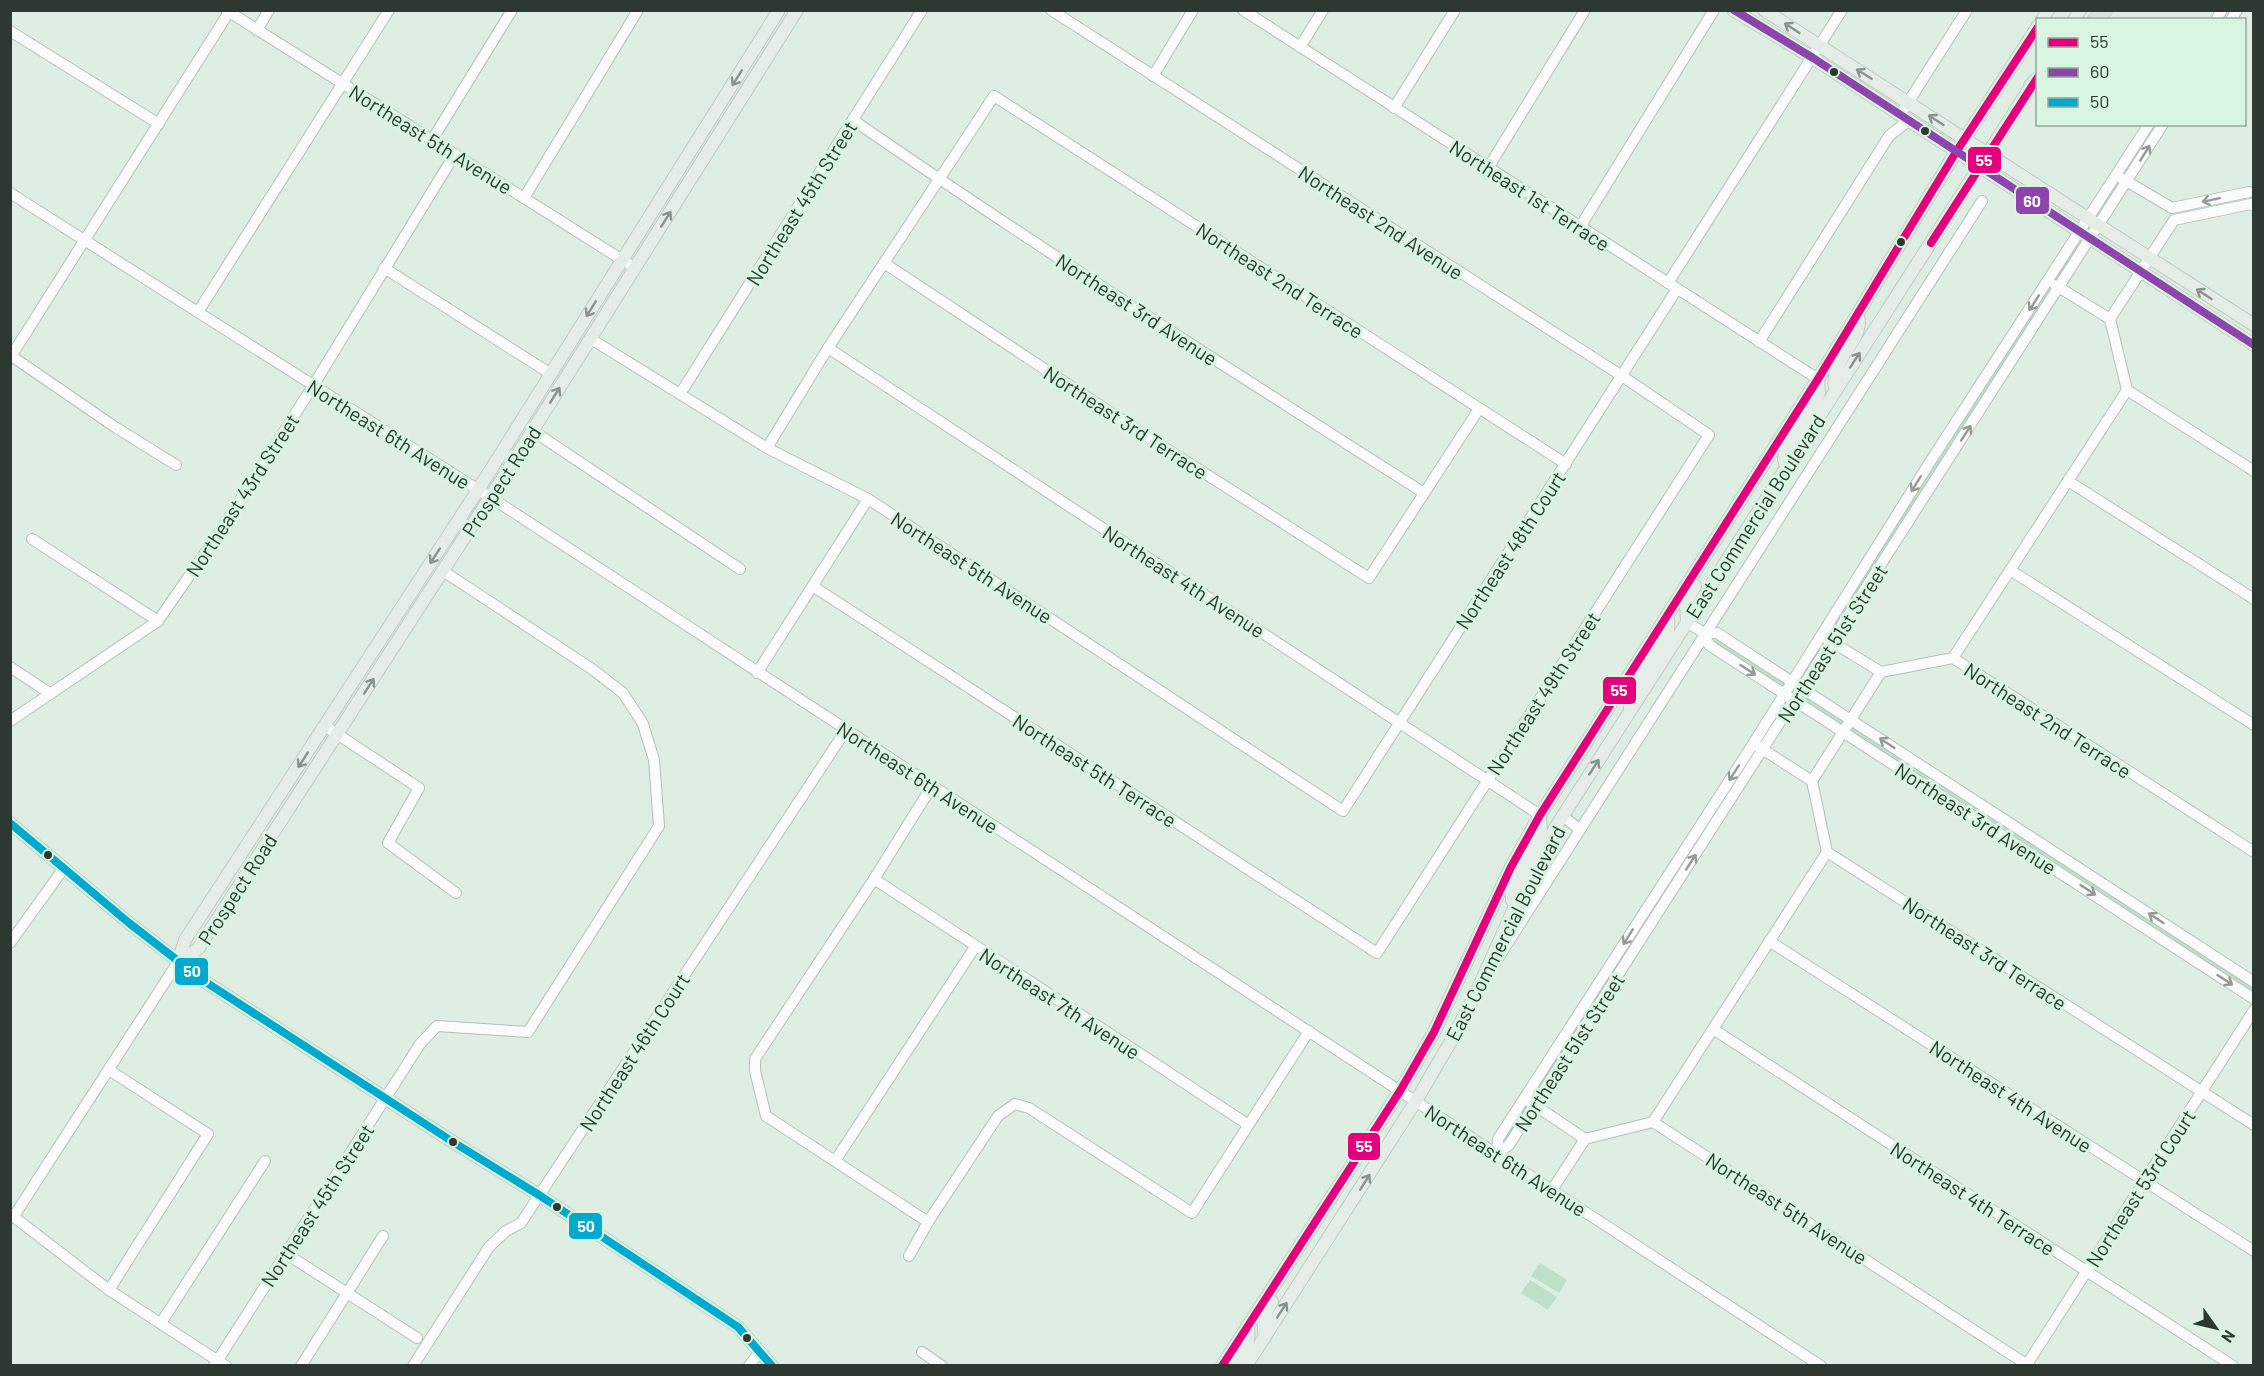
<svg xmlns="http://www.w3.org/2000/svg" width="2264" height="1376" viewBox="0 0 2264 1376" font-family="Barlow,sans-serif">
  <rect width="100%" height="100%" fill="#deeee3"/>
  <g fill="#bee0c9">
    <path d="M2076,243L2082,246L1800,691L2253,985V994L1795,698L1508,1141L1503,1137L1787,693L1712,644L1717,637L1792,685Z"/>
    <path d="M1540,1263L1567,1280L1559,1293L1531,1276Z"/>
    <path d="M1530,1280L1557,1297L1548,1310L1521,1293Z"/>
  </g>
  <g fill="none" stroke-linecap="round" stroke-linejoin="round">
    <defs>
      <g id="minor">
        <path d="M226,10L635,268"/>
        <path d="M1243,10L1818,379"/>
        <path d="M2216,20L2222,10"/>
        <path d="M2231,20L2237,10"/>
        <path d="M257,30L269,10"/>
        <path d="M10,31L159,124"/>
        <path d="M1300,47L1323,10"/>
        <path d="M1153,76L1193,10"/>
        <path d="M1394,108L1455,10"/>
        <path d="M1900,115L1967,10"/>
        <path d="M853,120C1040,249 1232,371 1424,493"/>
        <path d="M432,140L512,10"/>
        <path d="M1488,168L1585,10"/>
        <path d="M2121,178L2172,208L2249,192"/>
        <path d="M10,193L510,510L1821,1366"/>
        <path d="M524,198L638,10"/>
        <path d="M2174,220L2251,204L2254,206"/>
        <path d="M1580,227L1714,10"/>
        <path d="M884,263L1140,432L1369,578L1479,409"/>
        <path d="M384,268L551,374"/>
        <path d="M1668,283L1842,10"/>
        <path d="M2055,285L2110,319L2127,390L2254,471"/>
        <path d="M198,312L389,10"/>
        <path d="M2110,319L2174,220"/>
        <path d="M591,339L767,448L868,499L1343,811L1677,289"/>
        <path d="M1759,342L1889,136L1908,121"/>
        <path d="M828,348L1540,815"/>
        <path d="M10,355L115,427L176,465"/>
        <path d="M10,358L229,12"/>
        <path d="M680,394L922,10"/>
        <path d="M533,431L740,569"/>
        <path d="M767,448L828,348L994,96L1566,464"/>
        <path d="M2068,481L2254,599"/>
        <path d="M32,539L158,621"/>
        <path d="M2010,570L2254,725"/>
        <path d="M814,587L1377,953L1709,435L1622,376L1051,10"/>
        <path d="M1687,622L1704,633L1709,645L2254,999"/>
        <path d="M1704,633H1717L2254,982"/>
        <path d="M1827,639L1881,672L1953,658L2254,852"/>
        <path d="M1953,658L2127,390"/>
        <path d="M10,667L51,694"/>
        <path d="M757,673L868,499"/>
        <path d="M10,721L158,621L221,530L313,386L455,154"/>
        <path d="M325,726L419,788L388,843L456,893"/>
        <path d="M1759,747L1812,781L1827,852L2254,1125"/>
        <path d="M1812,781L1881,672"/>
        <path d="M1563,816L1580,830"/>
        <path d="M874,879L1247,1124"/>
        <path d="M1769,941L2254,1251"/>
        <path d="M10,943L64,868"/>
        <path d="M1493,966L1982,201"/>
        <path d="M1713,1029L2233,1366"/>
        <path d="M109,1070L208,1134L109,1290"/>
        <path d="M1530,1102L1585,1139L1653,1122L2029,1366"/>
        <path d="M1653,1122L1827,852"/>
        <path d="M1497,1154L1509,1145L2163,124"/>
        <path d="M1497,1154L1498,1139L1753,744L1930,462L2149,124"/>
        <path d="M835,1161L975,947"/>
        <path d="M1552,1190L1585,1139"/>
        <path d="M10,1214L109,1290L226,1366"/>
        <path d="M14,1216L178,962"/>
        <path d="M928,1222L766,1116L755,1071V1059L874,879L932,786"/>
        <path d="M285,1253L417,1338"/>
        <path d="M909,1256L928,1222L998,1116L1015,1104L1029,1108L1192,1213L1309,1031"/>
        <path d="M161,1323L265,1161"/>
        <path d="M922,1352L942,1366"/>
        <path d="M214,1366L420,1044L437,1026L528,1032L659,826L654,760L643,724L623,693L592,669L443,571"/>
        <path d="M301,1366L383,1236"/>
        <path d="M413,1366L489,1247L506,1231L521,1223L846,730"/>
        <path d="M749,1366L760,1351"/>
        <path d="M2026,1366L2254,1010"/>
      </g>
      <g id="major">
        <path d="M1733,10L1813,58L2254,345"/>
        <path d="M1764,10L2254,325"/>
        <path d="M2042,20L2048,10"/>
        <path d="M2074,20L2080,10"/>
        <path d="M1835,390C1829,355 1865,343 1858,315"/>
        <path d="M1786,467L1784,459L1785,453L1816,404L1819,392L1818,379"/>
        <path d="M1687,622L1686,602L1695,586"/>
        <path d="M1630,710C1624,675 1678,651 1667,615"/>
        <path d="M10,823L129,923L204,981L453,1142L539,1195L738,1327L772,1366"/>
        <path d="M1516,904L1512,900V890L1541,834L1540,815"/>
        <path d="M178,962L198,949L499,484L797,10"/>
        <path d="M178,962L185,940L478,490L779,10"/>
        <path d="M1265,1337C1262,1322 1264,1314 1272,1302"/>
        <path d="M1222,1366L1400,1091L1434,1032L1511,867L1540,815L1818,379L1956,152L2038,26"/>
        <path d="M1234,1366C1242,1353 1253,1341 1247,1326"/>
        <path d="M1246,1366L1416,1101L1451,1041L1477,991L1529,875L1557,825L2035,80"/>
      </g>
      <g id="highway">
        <path d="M2095,20L2105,10"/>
        <path d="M2031,86L2038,79"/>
      </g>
    </defs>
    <use href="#minor" stroke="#b4c1b8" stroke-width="12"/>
    <use href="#major" stroke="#c1c9c3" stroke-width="14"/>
    <use href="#highway" stroke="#c1c9c3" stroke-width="16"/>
    <use href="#minor" stroke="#fafcfb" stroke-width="10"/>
    <use href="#major" stroke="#e4eee7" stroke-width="12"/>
    <use href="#highway" stroke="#d6e3da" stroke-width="15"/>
    <defs>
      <g id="bus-1">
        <path d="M1931,243L2038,77"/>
        <path d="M1222,1366L1400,1091L1434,1032L1511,867L1540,815L1818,379L1956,152L2038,27"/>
      </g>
      <path id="bus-2" d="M1734,10L1813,58L2254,345"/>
      <path id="bus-3" d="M10,823L129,923L204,981L453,1142L539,1195L738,1327L772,1366"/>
    </defs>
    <use href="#bus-1" stroke="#d7f5e0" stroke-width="12"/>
    <use href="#bus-2" stroke="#d7f5e0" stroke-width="12"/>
    <use href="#bus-3" stroke="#d7f5e0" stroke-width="12"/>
    <use href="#bus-1" stroke="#e5007d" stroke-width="8"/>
    <use href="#bus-2" stroke="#8e44ad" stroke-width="8"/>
    <use href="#bus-3" stroke="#00a9ce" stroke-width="8"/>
  </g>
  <defs><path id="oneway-shaft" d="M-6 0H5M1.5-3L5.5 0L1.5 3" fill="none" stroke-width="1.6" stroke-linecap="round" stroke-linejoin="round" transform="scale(1.5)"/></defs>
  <g stroke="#88938c">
    <use href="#oneway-shaft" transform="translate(1792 28) rotate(-147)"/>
    <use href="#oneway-shaft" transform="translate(1864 74) rotate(-148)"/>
    <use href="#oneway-shaft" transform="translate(737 78) rotate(122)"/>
    <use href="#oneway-shaft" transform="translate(1936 120) rotate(-147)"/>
    <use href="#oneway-shaft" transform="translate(666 219) rotate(-58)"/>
    <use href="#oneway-shaft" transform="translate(2204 294) rotate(-147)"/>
    <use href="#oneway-shaft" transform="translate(591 309) rotate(122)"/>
    <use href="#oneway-shaft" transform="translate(1855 360) rotate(-57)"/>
    <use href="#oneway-shaft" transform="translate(555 395) rotate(-58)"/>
    <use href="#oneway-shaft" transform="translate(435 556) rotate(123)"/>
    <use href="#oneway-shaft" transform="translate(369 686) rotate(-57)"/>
    <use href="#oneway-shaft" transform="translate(303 760) rotate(123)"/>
    <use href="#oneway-shaft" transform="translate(1594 767) rotate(-57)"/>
    <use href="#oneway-shaft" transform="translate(1365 1182) rotate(-58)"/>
    <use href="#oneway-shaft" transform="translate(1282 1310) rotate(-57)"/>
  </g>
  <g stroke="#939a96">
    <use href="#oneway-shaft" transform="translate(2145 153) rotate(-58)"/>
    <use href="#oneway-shaft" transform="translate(2211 200) rotate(168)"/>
    <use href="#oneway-shaft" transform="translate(2034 303) rotate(123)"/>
    <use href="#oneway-shaft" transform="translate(1966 433) rotate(-57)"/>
    <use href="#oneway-shaft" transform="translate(1916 484) rotate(122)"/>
    <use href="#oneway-shaft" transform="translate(1748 670) rotate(33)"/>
    <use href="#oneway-shaft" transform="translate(1887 743) rotate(-147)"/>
    <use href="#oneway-shaft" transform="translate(1734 773) rotate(123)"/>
    <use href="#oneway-shaft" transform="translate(1691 862) rotate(-57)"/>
    <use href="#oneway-shaft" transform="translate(2088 890) rotate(33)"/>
    <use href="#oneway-shaft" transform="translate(2156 918) rotate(-147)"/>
    <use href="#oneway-shaft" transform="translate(1628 937) rotate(122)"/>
    <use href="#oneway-shaft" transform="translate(2225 980) rotate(33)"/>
  </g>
  <g fill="#2c3830" stroke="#d7f5e0" stroke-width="2">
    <circle cx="1834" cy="72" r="5"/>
    <circle cx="1925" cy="131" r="5"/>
    <circle cx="1901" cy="242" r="5"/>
    <circle cx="48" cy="855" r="5"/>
    <circle cx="453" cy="1142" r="5"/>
    <circle cx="557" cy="1207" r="5"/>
    <circle cx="747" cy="1338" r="5"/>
  </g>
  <g text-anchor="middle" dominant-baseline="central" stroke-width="6" stroke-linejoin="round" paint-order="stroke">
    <g font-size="20" fill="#2c3830" stroke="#d7f5e0">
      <text transform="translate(431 139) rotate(32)">Northeast 5th Avenue</text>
      <text transform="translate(1530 195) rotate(33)">Northeast 1st Terrace</text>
      <text transform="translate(801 203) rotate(-58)">Northeast 45th Street</text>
      <text transform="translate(1381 222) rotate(33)">Northeast 2nd Avenue</text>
      <text transform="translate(1280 280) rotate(33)">Northeast 2nd Terrace</text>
      <text transform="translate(1137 309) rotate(33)">Northeast 3rd Avenue</text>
      <text transform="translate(1126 422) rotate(33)">Northeast 3rd Terrace</text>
      <text transform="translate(389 434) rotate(32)">Northeast 6th Avenue</text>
      <text transform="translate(501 481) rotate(-57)">Prospect Road</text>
      <text transform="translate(242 495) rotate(-57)">Northeast 43rd Street</text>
      <text transform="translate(1755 516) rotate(-57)">East Commercial Boulevard</text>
      <text transform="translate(1510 550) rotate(-57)">Northeast 48th Court</text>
      <text transform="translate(972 567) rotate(33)">Northeast 5th Avenue</text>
      <text transform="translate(1184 581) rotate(33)">Northeast 4th Avenue</text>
      <text transform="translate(1832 643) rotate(-57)">Northeast 51st Street</text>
      <text transform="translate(1543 693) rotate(-57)">Northeast 49th Street</text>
      <text transform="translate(2048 720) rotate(33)">Northeast 2nd Terrace</text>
      <text transform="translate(1095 770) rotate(33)">Northeast 5th Terrace</text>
      <text transform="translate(918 777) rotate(33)">Northeast 6th Avenue</text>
      <text transform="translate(1976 818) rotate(33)">Northeast 3rd Avenue</text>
      <text transform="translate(237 889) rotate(-57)">Prospect Road</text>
      <text transform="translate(1505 933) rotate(-63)">East Commercial Boulevard</text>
      <text transform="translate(1985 953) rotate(33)">Northeast 3rd Terrace</text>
      <text transform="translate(1060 1003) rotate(33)">Northeast 7th Avenue</text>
      <text transform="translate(634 1052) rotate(-57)">Northeast 46th Court</text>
      <text transform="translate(1569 1052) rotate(-57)">Northeast 51st Street</text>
      <text transform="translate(2011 1096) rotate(33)">Northeast 4th Avenue</text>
      <text transform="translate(1506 1160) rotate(33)">Northeast 6th Avenue</text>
      <text transform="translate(2140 1188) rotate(-57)">Northeast 53rd Court</text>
      <text transform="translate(1973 1198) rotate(33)">Northeast 4th Terrace</text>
      <text transform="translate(317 1205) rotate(-57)">Northeast 45th Street</text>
      <text transform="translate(1787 1208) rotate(33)">Northeast 5th Avenue</text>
    </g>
  </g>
  <g stroke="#d7f5e0" stroke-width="2">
    <rect x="1967" y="146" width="35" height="28" rx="6" fill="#e5007d"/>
    <rect x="2015" y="186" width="35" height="29" rx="6" fill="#8e44ad"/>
    <rect x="1602" y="676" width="35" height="29" rx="6" fill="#e5007d"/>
    <rect x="174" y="957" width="35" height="29" rx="6" fill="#00a9ce"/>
    <rect x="1347" y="1132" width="34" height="29" rx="6" fill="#e5007d"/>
    <rect x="568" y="1212" width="35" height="28" rx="6" fill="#00a9ce"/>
  </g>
  <g font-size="16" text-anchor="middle" font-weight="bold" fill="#fff">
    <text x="1984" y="166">55</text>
    <text x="2032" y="207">60</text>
    <text x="1619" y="696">55</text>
    <text x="192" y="977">50</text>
    <text x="1364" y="1152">55</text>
    <text x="586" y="1232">50</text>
  </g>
  <rect width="2264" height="1376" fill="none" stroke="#2c3830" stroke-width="24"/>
  <rect x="2036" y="18" width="210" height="108" fill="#d7f5e0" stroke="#93a99a" stroke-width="1.5"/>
  <rect x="2048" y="38" width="30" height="9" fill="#e5007d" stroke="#93a99a" stroke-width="1.5"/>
  <text x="2090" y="48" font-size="18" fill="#2c3830">55</text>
  <rect x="2048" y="68" width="30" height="9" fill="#8e44ad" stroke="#93a99a" stroke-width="1.5"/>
  <text x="2090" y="78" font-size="18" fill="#2c3830">60</text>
  <rect x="2048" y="98" width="30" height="9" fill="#00a9ce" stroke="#93a99a" stroke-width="1.5"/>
  <text x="2090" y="108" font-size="18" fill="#2c3830">50</text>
  <g transform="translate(2216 1328) rotate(124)" stroke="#d7f5e0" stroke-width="4.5" paint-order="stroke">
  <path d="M0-4.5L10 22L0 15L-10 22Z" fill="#2c3830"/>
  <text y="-9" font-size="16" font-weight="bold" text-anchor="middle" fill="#2c3830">N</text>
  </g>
</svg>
